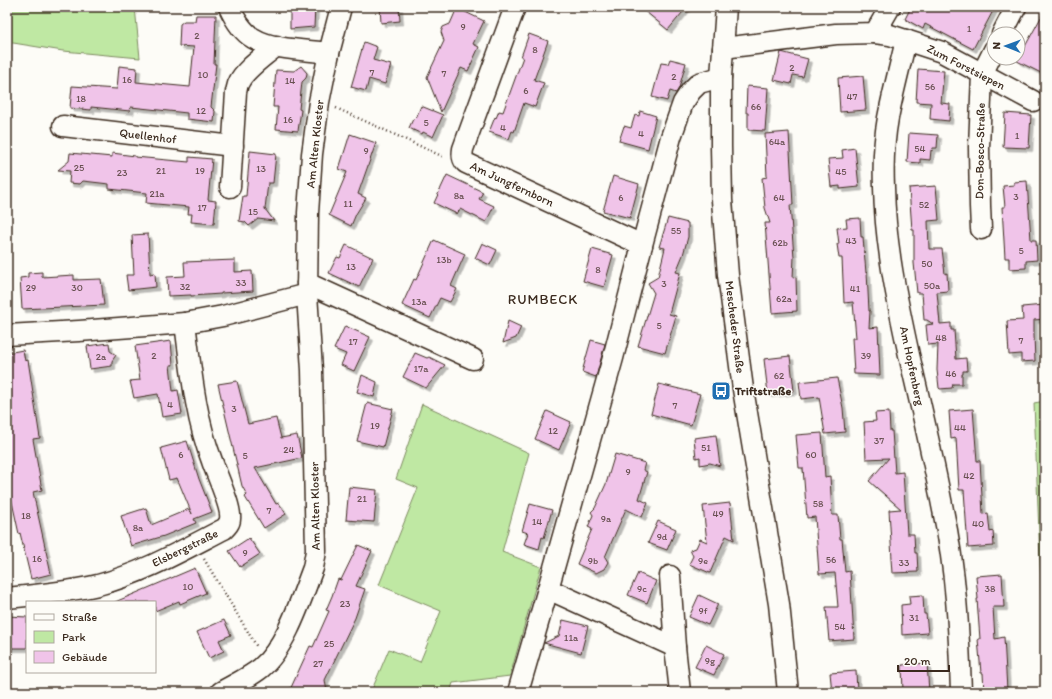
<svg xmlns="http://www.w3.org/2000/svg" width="1052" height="699" viewBox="0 0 1052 699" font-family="Itim,sans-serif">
  <defs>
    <filter id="shadow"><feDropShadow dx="3.5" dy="3.5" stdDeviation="0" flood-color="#0004"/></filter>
  </defs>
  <rect width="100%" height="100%" fill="#fdfcf7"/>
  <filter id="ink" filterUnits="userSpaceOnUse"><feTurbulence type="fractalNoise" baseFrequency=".025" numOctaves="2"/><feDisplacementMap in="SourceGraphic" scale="8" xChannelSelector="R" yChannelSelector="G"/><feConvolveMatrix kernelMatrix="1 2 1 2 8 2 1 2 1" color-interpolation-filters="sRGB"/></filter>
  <g filter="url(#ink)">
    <g fill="#bfe8a3" stroke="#7d8960">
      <path d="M7,7H135L140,58L63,51L7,42Z"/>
      <path d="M1045,401V692L1034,403Z"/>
      <path d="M422,404L529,453L502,552L541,567L510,676L453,683L450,692H371L389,649L420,662L441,611L379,585L418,488L396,479Z"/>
    </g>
    <g fill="#f0c4e9" stroke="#3b2a1e" filter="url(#shadow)">
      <path d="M290,7H315L314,27L290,29Z"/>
      <path d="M380,7H399L400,21L381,23Z"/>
      <path d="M640,7H687L668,30Z"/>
      <path d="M911,7H995L973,49L925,24L923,29L905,19Z"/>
      <path d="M457,8L484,21L473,44L479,47L468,71L461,68L441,112L427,77L444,41L441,32L443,27L450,24Z"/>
      <path d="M1045,10V75L1017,61Z"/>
      <path d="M196,15H216L214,64H216L211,107L215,111L214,122L187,119V113L131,107L130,111L91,107V110L70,108L72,86L117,89L119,66L137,68L136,82L190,87L194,47L179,46L180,24L184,21H195Z"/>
      <path d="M529,34L548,41L534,80L544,83L535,107L524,103L514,132L512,131L509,139L489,132L495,117L496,118L499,111L503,112L523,57H521Z"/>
      <path d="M364,42L377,47L373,60L391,65L385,84L369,79L366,91L351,87Z"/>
      <path d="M781,52L808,59L803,77L793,75L791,84L774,80Z"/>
      <path d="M670,59L686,63L679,88L676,93L670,91L667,101L652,97L661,63L668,64Z"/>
      <path d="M301,66L307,73L306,78L302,82L299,109L301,110L298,131L276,129L278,107H273L276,70L294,71Z"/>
      <path d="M918,69L944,71L941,103L950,104L949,121L930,119L931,103L916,102Z"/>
      <path d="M863,76L866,110L840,112L838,78Z"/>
      <path d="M747,86L768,88L765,131L748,130V113H746Z"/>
      <path d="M421,106L443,115L433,137L423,132L422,134L409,128L413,119L416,118Z"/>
      <path d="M640,111L656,116L648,149L619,141L624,126L631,128L635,115L639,116Z"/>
      <path d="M1005,113L1031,115L1029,148L1003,147Z"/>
      <path d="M789,132L793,205H790L794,257L793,278L796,277L797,311L772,313L765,223H770L765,208L762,178L767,177L765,134Z"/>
      <path d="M909,133L938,135L937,148H933L932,151L931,150L930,160L920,159V163L907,162Z"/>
      <path d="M350,134L376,143L358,194L366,198L356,214L351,226L329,215L347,172L339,169Z"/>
      <path d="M855,148L859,187L840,189V186L831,187L828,159L843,158L842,150Z"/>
      <path d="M250,151L276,154L273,183H268L265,209L274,221L258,219L249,226L245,222L239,221L243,196H246Z"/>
      <path d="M70,153L112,157V153L135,156V157L189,162V157L212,159L208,200L216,201L214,224L191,222L192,214H188L189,207L146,203L147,193L109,189V184L83,181L80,184L69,183L70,171L58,170L69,161Z"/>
      <path d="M447,175L483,192L479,199L494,206L486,222L460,209L457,214L434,203Z"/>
      <path d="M613,176L639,184L630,218L603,211Z"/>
      <path d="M1027,181L1031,240H1036L1037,260L1026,261V268L1009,269V258H1005L1002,207H1005L1003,186L1014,185V182Z"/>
      <path d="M936,186L939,220L928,221L929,249H942L945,274L947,273L948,291L937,292L940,324L951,323V330H954L956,359L966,358L967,371H963V374H962V384H953L952,388L940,389L939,388L937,370L938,344L928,345L926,325L933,324L927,320H924L922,293H917L914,263V230H912L909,188Z"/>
      <path d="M668,218L688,223V237L683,255L676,272L680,273L669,314L676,316L665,353L638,346L654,293L648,283L658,277L665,248L659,247Z"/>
      <path d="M860,218L861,237H863L866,273L867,272L869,311H870L869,328L878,327L880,375L854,374L852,338H856L853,302L844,303L842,258H839L837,244H839L837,228L847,227L846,219Z"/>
      <path d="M148,234L150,274L155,273L156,287L128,290L126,275H134L132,235Z"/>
      <path d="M434,240L465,254L451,286L457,289L450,302L440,298L430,318L402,305L414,279L416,280Z"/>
      <path d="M482,243L497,250L490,265L475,258Z"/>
      <path d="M346,245L373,258L359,287L329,273L337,257L340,258Z"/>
      <path d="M592,249L613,255L604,287L583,281Z"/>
      <path d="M235,260V272L252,271L253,291L221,293V294L191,296V295L168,296L167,277L185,276L184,262Z"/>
      <path d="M42,272V277L74,275V280L101,279L104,305L22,309L20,278L28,277V273Z"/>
      <path d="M1044,305L1045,319L1034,320V335L1035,361L1021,362V354L1009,355L1007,321L1023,320L1022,307Z"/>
      <path d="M508,321L521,327L516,338L503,343Z"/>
      <path d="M345,326L370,337L354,371L341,365L346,354L334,349Z"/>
      <path d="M591,340L605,344L596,377L582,372Z"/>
      <path d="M171,341L173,365H170L173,391L178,390L182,414L162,417L158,394L134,398L130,381L140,380L135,346Z"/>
      <path d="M109,343L110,351L116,355L112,361V366L90,369L87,346Z"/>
      <path d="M23,350L25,361L28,360L40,438L33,439L42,490L33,492L51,574L31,579L20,533L19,534L7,479V353Z"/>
      <path d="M415,353L427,358L429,357L445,365L426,388L403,377Z"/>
      <path d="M790,356L794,391L768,394L764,359Z"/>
      <path d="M362,375L377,382L374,397L357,392Z"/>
      <path d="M837,378L843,408L845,432L825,434L819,397L801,399L799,382Z"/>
      <path d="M237,381L248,424L276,418L281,438L297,435L302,458L255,468L276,504L279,503L286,514L264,528L245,497L247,495L242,486L218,384Z"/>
      <path d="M659,384L700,394L691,425L651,414Z"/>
      <path d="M367,403L393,409L383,447L357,441Z"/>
      <path d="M973,409L977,461H980L983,514L988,513L990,532L993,531L994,546L968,548L964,490H959L956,438L951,439L949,411Z"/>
      <path d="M547,411L571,422L559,450L535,439Z"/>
      <path d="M889,412L890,431H892L895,473L903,472L907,534H914L915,553H917L918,572L892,573L891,559H892L889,510L901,509L869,481L889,458L866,459L864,422L876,421L875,413Z"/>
      <path d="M822,433L825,477L830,476L832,515H838L840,539H842L845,572L850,571L854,639L829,641L826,607H838L835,573L819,574L815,517L807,518L803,468H799L796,435Z"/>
      <path d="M716,435L720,466L710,463L700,465V457L696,458L694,438Z"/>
      <path d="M187,441L199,479L212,512L194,519L196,523L164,536L131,546L121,516L146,508L151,525L189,509L192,514L177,478L169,480L161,448Z"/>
      <path d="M615,454L645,463L643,470L647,472L639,499L648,503L642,517L626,509L605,557L608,562L604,569L596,573L577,564L592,529L588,527L593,515L591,512L595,508L606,484Z"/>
      <path d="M349,487L377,490L374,522L346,520Z"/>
      <path d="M730,503L734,540L726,536L710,573L689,564L693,556L690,550L696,548L700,539L707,542L703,506Z"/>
      <path d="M530,504L552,510L544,538L542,537L539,549L524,544L528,533L522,531Z"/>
      <path d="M658,521L676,529L667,550L648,543Z"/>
      <path d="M249,538L260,554L240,567L229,551Z"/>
      <path d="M358,545L372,551L356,586L365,589L355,618L325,680L327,692H289L310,646L313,647L329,611L326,610L332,596L338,579L341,580Z"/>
      <path d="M195,568L206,593L180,604L179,601L155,611V602H115Z"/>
      <path d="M638,573L656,581L647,603L628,595Z"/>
      <path d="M1002,574L1004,607H993L995,639L1004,637L1007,690L1002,691V692H984L983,673H981L978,639H980L977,599H978L976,576Z"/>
      <path d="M699,595L718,604L708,625L689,617Z"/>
      <path d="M923,595L924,614H926L928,633L902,635L901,605L910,604L909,596Z"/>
      <path d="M7,616L27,617V648H7Z"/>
      <path d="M224,620L231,635L219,640L224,651L209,658L197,632Z"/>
      <path d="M563,620L588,626L581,653L544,643L559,636Z"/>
      <path d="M706,645L724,654L714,675L695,667Z"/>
      <path d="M927,663L929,692H903L902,665Z"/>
      <path d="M856,671L857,692H832L830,673Z"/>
    </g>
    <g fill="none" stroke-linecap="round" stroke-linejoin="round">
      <defs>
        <g id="minor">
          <path d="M229,7C234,18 243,32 253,38C272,50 308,50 329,53"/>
          <path d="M515,7L463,149C462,155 462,159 466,163L642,245"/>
          <path d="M726,7L721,77V146L722,200L728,275L743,389L779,604L788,692"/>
          <path d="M875,33L890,35L942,52L1033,101"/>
          <path d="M1002,34L1016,7"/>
          <path d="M906,40C900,66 893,92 888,118C884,140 883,164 884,187C885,244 897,300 909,355C921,406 933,458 943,510C956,570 959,631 961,692"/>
          <path d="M723,48L836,34L875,33L890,7"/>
          <path d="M63,126L233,146"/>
          <path d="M230,187L236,92C237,89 237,85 239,82C245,69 265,56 276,46"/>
          <path d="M981,229L980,206L979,147L982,74L994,50"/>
          <path d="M307,283L473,359"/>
          <path d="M7,335L79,331L185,323L223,316L307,294"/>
          <path d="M548,589L675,647L670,576"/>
          <path d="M7,598C37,595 68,592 98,585C143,573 183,550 224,529C227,526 230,523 230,519C232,508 216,473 212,461C195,417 191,369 185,323"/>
          <path d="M675,647L680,692"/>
          <path d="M221,692C233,685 250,677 261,668C286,647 301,599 313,568L316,551L312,370L307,294L308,213L312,154L319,102L329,53L341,7"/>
          <path d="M518,692L548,589L613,358L642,245L671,137L683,103L691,91L699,83L721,77"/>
        </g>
      </defs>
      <use href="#minor" stroke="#3b2a1e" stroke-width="23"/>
      <g stroke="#3b2a1e" stroke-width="2.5" stroke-dasharray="1 3" stroke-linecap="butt">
        <path d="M336,108L444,157"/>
        <path d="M204,559L257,647"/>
      </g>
      <use href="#minor" stroke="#fdfcf7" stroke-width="20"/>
    </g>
  </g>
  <defs>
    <symbol id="bus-square" viewBox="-11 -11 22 22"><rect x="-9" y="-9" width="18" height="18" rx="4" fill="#1f6fb2" stroke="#fdfcf7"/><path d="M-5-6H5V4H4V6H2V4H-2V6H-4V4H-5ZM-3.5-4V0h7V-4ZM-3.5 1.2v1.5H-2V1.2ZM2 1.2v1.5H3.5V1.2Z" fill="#fff"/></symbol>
  </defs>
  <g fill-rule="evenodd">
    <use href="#bus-square" x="710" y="380" width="22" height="22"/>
  </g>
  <g text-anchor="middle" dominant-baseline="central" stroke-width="3" stroke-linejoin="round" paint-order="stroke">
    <g font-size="10" fill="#685051">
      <text x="463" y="26">9</text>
      <text x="969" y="28">1</text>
      <text x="197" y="35">2</text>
      <text x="535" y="49">8</text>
      <text x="792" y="67">2</text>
      <text x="372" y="72">7</text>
      <text x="444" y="73">7</text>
      <text x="203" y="74">10</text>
      <text x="674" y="76">2</text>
      <text x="127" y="79">16</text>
      <text x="290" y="80">14</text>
      <text x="930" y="86">56</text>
      <text x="526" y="90">6</text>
      <text x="852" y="96">47</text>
      <text x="81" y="98">18</text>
      <text x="756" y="106">66</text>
      <text x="201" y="110">12</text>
      <text x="288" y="119">16</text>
      <text x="426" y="122">5</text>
      <text x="503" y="127">4</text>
      <text x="641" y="133">4</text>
      <text x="1017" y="135">1</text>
      <text x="777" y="141">64a</text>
      <text x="920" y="148">54</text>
      <text x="366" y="150">9</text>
      <text x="79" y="167">25</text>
      <text x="261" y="168">13</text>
      <text x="161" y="170">21</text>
      <text x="200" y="170">19</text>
      <text x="841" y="171">45</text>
      <text x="122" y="172">23</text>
      <text x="157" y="193">21a</text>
      <text x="459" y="195">8a</text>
      <text x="1016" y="196">3</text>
      <text x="621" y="197">6</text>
      <text x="779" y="197">64</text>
      <text x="348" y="203">11</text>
      <text x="924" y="204">52</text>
      <text x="202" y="207">17</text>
      <text x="253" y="211">15</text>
      <text x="676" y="230">55</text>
      <text x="851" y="240">43</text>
      <text x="780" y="242">62b</text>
      <text x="1021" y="250">5</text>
      <text x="444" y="259">13b</text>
      <text x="927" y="263">50</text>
      <text x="351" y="266">13</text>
      <text x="598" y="269">8</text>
      <text x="241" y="282">33</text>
      <text x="664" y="283">3</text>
      <text x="932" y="285">50a</text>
      <text x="185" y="286">32</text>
      <text x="31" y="287">29</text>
      <text x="77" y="287">30</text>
      <text x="855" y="288">41</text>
      <text x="784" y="298">62a</text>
      <text x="419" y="301">13a</text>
      <text x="659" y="325">5</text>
      <text x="941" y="337">48</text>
      <text x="1021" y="340">7</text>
      <text x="353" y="341">17</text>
      <text x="154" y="355">2</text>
      <text x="866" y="355">39</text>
      <text x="101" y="356">2a</text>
      <text x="421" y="368">17a</text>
      <text x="951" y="373">46</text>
      <text x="779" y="375">62</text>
      <text x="170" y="404">4</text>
      <text x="675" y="405">7</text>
      <text x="234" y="408">3</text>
      <text x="375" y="425">19</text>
      <text x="960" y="427">44</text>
      <text x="553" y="430">12</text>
      <text x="879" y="440">37</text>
      <text x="706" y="447">51</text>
      <text x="289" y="449">24</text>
      <text x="181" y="454">6</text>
      <text x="811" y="454">60</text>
      <text x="245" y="455">5</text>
      <text x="628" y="471">9</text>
      <text x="969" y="475">42</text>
      <text x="362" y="498">21</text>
      <text x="818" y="503">58</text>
      <text x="269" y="510">7</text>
      <text x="718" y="513">49</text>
      <text x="26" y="515">18</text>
      <text x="606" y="518">9a</text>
      <text x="537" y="521">14</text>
      <text x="978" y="523">40</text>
      <text x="138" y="527">8a</text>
      <text x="662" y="536">9d</text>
      <text x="245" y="552">9</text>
      <text x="37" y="558">16</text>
      <text x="831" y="559">56</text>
      <text x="593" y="560">9b</text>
      <text x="703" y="560">9e</text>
      <text x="904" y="562">33</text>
      <text x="188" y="586">10</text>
      <text x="642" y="588">9c</text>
      <text x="990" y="588">38</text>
      <text x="345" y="603">23</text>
      <text x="703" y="610">9f</text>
      <text x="914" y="617">31</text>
      <text x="840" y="626">54</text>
      <text x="571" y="637">11a</text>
      <text x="329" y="643">25</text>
      <text x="710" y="660">9g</text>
      <text x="318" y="663">27</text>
    </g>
    <g font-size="12" fill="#3b2a1e" stroke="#fdfcf7">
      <text transform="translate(966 67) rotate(27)">Zum Forstsiepen</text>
      <text transform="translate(148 136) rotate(7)">Quellenhof</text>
      <text transform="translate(315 144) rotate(-84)">Am Alten Kloster</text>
      <text transform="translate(980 151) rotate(-89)">Don-Bosco-Straße</text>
      <text transform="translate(512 184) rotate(25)">Am Jungfernborn</text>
      <text transform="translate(735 327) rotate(83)">Mescheder Straße</text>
      <text transform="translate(912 366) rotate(78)">Am Hopfenberg</text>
      <text transform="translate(315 506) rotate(-91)">Am Alten Kloster</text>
      <text transform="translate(185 548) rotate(-26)">Elsbergstraße</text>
    </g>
    <g font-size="12" font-weight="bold" fill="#3b2a1e" stroke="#fdfcf7" text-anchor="start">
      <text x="735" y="391">Triftstraße</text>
    </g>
    <g font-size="14" letter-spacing="1" fill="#3b2a1e" stroke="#fdfcf7">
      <text x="543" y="299">RUMBECK</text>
    </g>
  </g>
  <rect width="1052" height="699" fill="none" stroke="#fdfcf7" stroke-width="24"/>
  <rect x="12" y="12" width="1028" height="675" fill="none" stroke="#3b2a1e" stroke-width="1.5" filter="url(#ink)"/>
  <rect x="26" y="601" width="130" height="72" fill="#fdfcf7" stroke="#afa8a0"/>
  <rect x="34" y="614" width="20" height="6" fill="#fdfcf7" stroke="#afa8a0"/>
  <text x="62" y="621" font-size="12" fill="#3b2a1e">Straße</text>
  <rect x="34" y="631" width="20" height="12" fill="#bfe8a3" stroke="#afa8a0"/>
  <text x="62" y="641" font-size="12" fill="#3b2a1e">Park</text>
  <rect x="34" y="651" width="20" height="12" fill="#f0c4e9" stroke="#afa8a0"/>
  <text x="62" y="661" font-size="12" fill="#3b2a1e">Gebäude</text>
  <g transform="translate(1006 46) rotate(271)"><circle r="19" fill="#fdfcf7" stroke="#afa8a0"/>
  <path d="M0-3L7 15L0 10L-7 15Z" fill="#1f6fb2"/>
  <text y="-6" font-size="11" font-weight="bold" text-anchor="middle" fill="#3b2a1e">N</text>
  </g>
  <path d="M898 665v6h51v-6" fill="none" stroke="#3b2a1e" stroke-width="2"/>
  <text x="904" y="665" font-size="12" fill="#3b2a1e" stroke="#fdfcf7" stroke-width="3" paint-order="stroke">20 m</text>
</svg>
